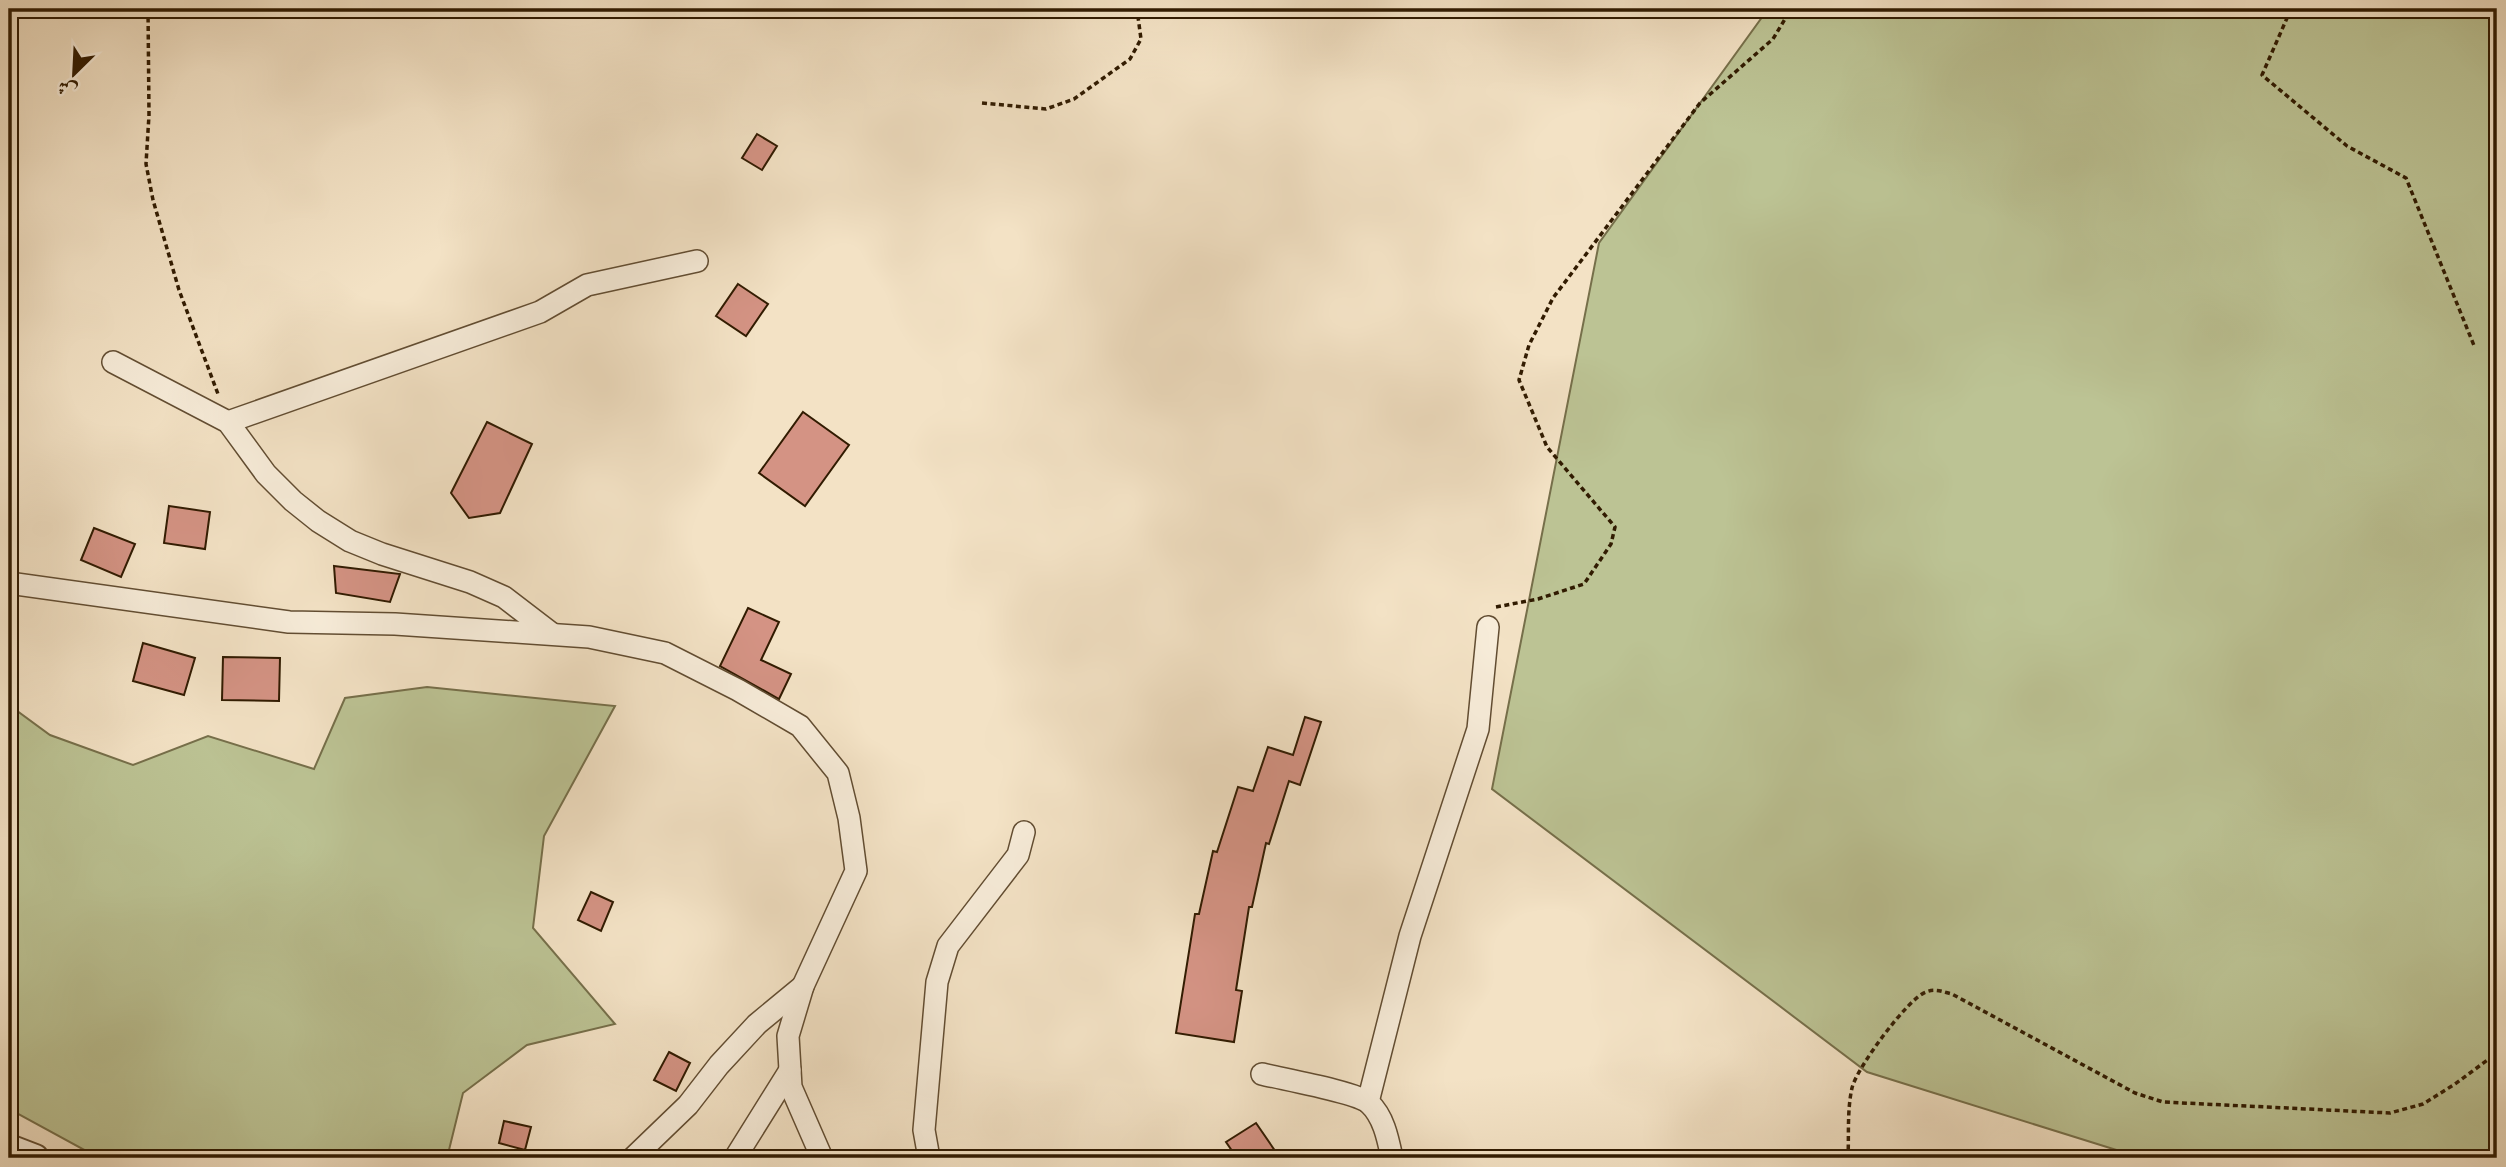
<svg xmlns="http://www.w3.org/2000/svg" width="2506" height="1167" viewBox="0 0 2506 1167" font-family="Vollkorn,Amiri,serif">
  <rect width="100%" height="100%" fill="#f3e2c5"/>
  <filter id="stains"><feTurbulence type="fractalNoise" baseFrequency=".00286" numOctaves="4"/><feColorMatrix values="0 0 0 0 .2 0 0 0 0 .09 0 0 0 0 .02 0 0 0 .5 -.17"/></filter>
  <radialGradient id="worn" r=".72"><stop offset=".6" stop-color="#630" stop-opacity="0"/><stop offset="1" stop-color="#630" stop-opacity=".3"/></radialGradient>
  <g fill="#bcc394" stroke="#766f4a" stroke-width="2">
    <path d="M1768,9H2497V1158H2142L1867,1072L1492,789L1599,243Z"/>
    <path d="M427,687L615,706L544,836L533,928L615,1024L527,1045L463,1093L447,1158H99L9,1109V705L50,735L133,765L208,736L314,769L345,698Z"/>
  </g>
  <g fill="#d49384" stroke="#311b01" stroke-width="2">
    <path d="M757,134L777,146L762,170L742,158Z"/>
    <path d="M738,284L768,304L746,336L716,316Z"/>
    <path d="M803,412L849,445L805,506L759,473Z"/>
    <path d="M487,422L532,444L500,513L469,518L451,493Z"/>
    <path d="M169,506L210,512L205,549L164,543Z"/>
    <path d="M94,528L135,544L121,577L81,560Z"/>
    <path d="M334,566L400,574L390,602L336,593Z"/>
    <path d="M748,608L779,622L761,660L791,674L779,699L720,666Z"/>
    <path d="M143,643L195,658L184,695L133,681Z"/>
    <path d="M223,657L280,658L279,701L222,700Z"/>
    <path d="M1305,717L1321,722L1300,785L1289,781L1269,844L1266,843L1252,907H1249L1236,990L1242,991L1234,1042L1176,1033L1195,914H1199L1213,851L1217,852L1238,787L1253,791L1268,747L1293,755Z"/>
    <path d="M591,892L613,902L601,931L578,920Z"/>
    <path d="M669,1052L690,1063L676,1091L654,1080Z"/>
    <path d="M504,1121L531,1127L525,1150L499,1143Z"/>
    <path d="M1256,1123L1280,1158H1237L1226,1142Z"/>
  </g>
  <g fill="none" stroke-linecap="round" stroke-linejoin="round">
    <defs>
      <g id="minor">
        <path d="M113,362L228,422L266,474L293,501L318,521L350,541L382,554L470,582L504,597L551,633"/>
        <path d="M228,422L540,312L587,285L697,261"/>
        <path d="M9,583L289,622L395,624L589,637L665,653L738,690L800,726L838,773L849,818L856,871L803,986L788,1036L791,1087L822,1158"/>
        <path d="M1262,1074C1282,1079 1356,1092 1369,1103C1384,1117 1388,1139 1392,1158"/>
        <path d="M1368,1102L1410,936L1478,729L1488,627"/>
        <path d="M633,1158L688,1105L719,1065L757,1024L803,986"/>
        <path d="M735,1158L790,1070"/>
        <path d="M929,1158L924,1130L937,982L948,946L1018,855L1024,832"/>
      </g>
      <path id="tertiary" d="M9,1148L35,1158"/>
    </defs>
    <use href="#minor" stroke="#624d32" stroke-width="24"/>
    <use href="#tertiary" stroke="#624d32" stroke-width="30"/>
    <g stroke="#311b01" stroke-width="3.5" stroke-dasharray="5 3.5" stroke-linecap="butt">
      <path d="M148,9L149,115L146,164L153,200L179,290L218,394"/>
      <path d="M2291,9L2262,75L2347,146L2406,178L2475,348"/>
      <path d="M982,103L1046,109L1074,99L1130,59L1141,39L1138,17L1122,9"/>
      <path d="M1496,607L1538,599L1584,584L1611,544L1615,527L1547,447L1519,380L1529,345L1553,298L1700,103L1773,39L1791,9"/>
      <path d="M1848,1158C1849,1136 1847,1110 1852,1088C1856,1069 1908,998 1926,992C1935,988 1943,992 1952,994L2135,1093L2163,1102L2390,1113L2423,1104L2455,1084L2497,1053"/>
    </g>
    <use href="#minor" stroke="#f7ecd9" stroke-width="21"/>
    <use href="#tertiary" stroke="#f7ecd9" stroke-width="26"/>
  </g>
  <rect width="2506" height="1167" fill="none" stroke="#f3e2c5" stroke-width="35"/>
  <rect x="10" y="10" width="2485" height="1146" fill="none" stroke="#311b01" stroke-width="3.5"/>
  <rect x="18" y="18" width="2471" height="1132" fill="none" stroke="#311b01" stroke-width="2"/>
  <g transform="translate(74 74) rotate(204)" stroke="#f7ecd9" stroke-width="5" paint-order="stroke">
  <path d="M0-5L12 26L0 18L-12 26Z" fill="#311b01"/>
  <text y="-10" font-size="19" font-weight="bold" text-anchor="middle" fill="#311b01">ش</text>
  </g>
  <rect width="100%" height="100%" filter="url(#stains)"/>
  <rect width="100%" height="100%" fill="url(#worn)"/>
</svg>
